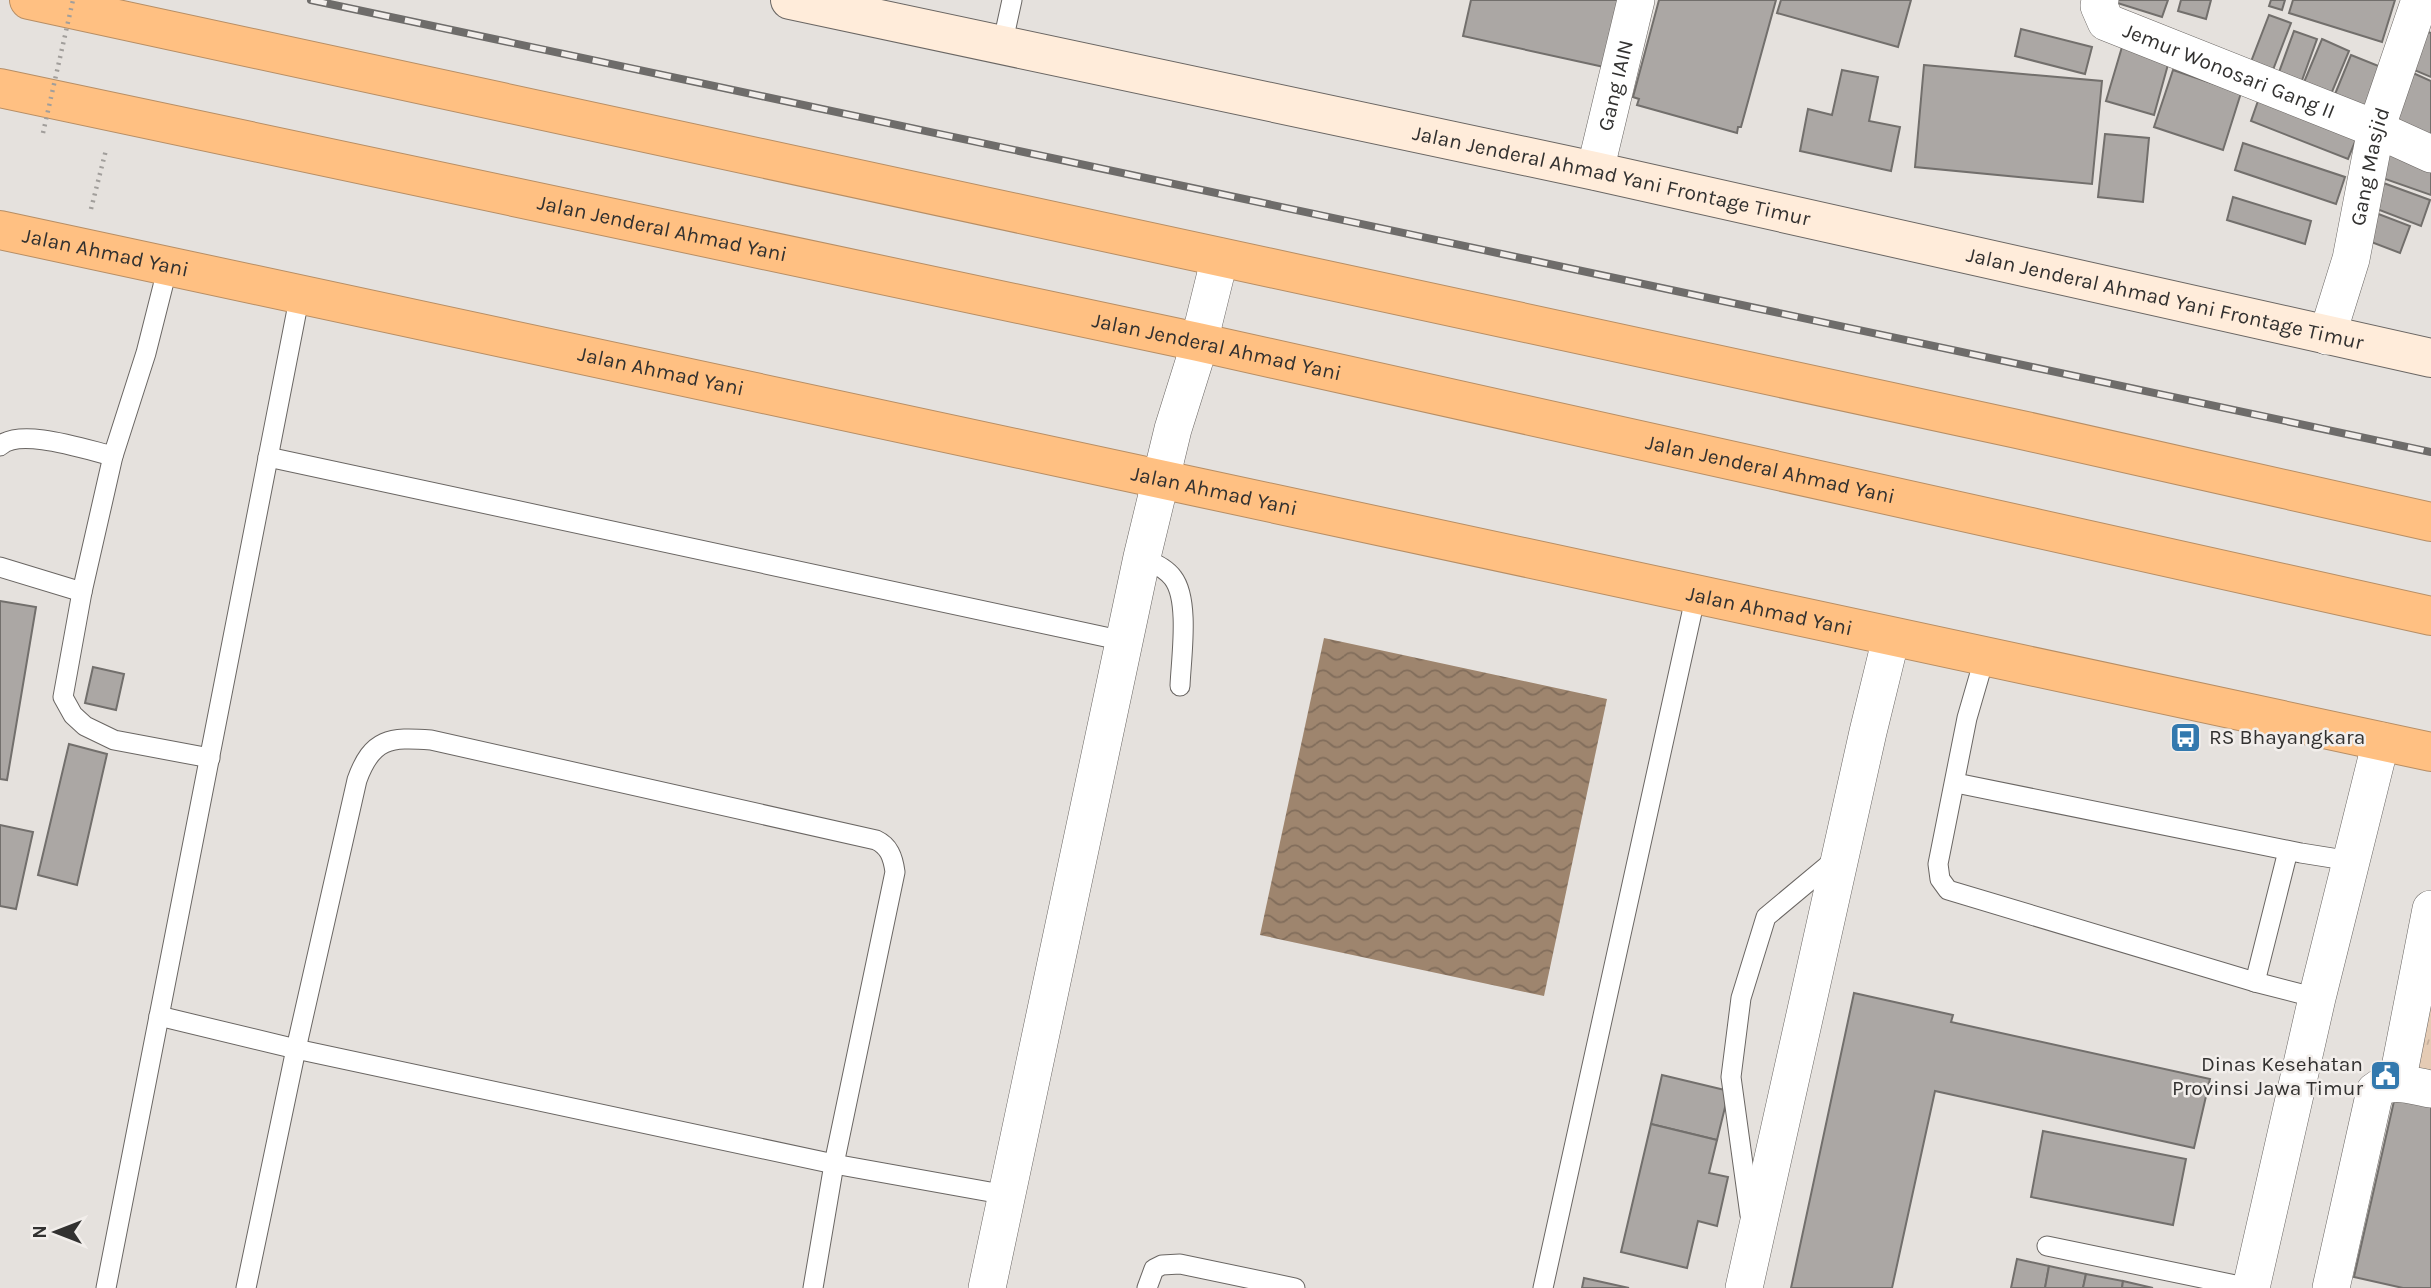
<svg xmlns="http://www.w3.org/2000/svg" width="2431" height="1288" viewBox="0 0 2431 1288" font-family="Karla,sans-serif">
  <defs>
    <pattern id="grass-tufts" width="24" height="20" patternUnits="userSpaceOnUse" patternTransform="scale(1.75)"><rect width="24" height="20" fill="#e5cbb4"/><path d="M3 7l-1-3M5 7V3M7 7l1-3M15 17l-1-3M17 17v-4M19 17l1-3" fill="none" stroke="#c5af9b"/></pattern>
    <pattern id="water-waves" width="16" height="10" patternUnits="userSpaceOnUse" patternTransform="scale(1.75)"><rect width="16" height="10" fill="#9e856e"/><path d="M0 5q4-4 8 0t8 0" fill="none" stroke="#816d5b"/></pattern>
  </defs>
  <rect width="100%" height="100%" fill="#e5e1dd"/>
  <path fill="url(#grass-tufts)" d="M2431,978V1081L2411,1077Z"/>
  <path fill="url(#water-waves)" d="M1324,638L1607,699L1544,996L1260,935Z"/>
  <g fill="#aba7a4" stroke="#726f6c" stroke-width="2">
    <path d="M1471,0H1618L1604,67L1463,36Z"/>
    <path d="M1659,0H1776L1741,127H1738L1737,133L1637,105L1639,99L1633,97Z"/>
    <path d="M1781,0H1911L1898,47L1777,13Z"/>
    <path d="M2108,0H2168L2162,17Z"/>
    <path d="M2181,0H2211L2206,19L2178,11Z"/>
    <path d="M2271,0H2285L2282,10L2269,6Z"/>
    <path d="M2293,0H2395L2382,42L2289,13Z"/>
    <path d="M2269,15L2291,23L2271,75L2249,67Z"/>
    <path d="M2021,29L2092,47L2085,74L2015,56Z"/>
    <path d="M2421,29L2431,33V77L2407,67Z"/>
    <path d="M2294,31L2317,39L2301,83L2278,75Z"/>
    <path d="M2322,39L2349,51L2329,99L2302,87Z"/>
    <path d="M2122,47L2169,61L2154,115L2106,101Z"/>
    <path d="M2351,55L2386,69L2368,113L2333,99Z"/>
    <path d="M1924,65L2102,81L2092,184L1915,167Z"/>
    <path d="M1842,70L1878,77L1869,121L1900,127L1891,171L1800,151L1808,109L1832,115Z"/>
    <path d="M2173,70L2241,93L2223,150L2154,127Z"/>
    <path d="M2413,73L2431,81V140L2393,125Z"/>
    <path d="M2259,98L2357,137L2348,159L2251,121Z"/>
    <path d="M2105,134L2149,138L2143,202L2098,197Z"/>
    <path d="M2243,143L2345,177L2336,204L2235,170Z"/>
    <path d="M2379,143L2431,163V195L2368,173Z"/>
    <path d="M2378,181L2430,200L2421,226L2369,206Z"/>
    <path d="M2233,197L2311,221L2305,244L2227,220Z"/>
    <path d="M2368,210L2410,226L2400,253L2358,237Z"/>
    <path d="M0,601L36,607L7,780L0,779Z"/>
    <path d="M93,667L124,674L116,710L85,703Z"/>
    <path d="M69,744L107,754L77,885L38,875Z"/>
    <path d="M0,825L33,832L16,909L0,906Z"/>
    <path d="M1854,993L1953,1015L1951,1022L2210,1079L2194,1148L1935,1091L1892,1288H1791Z"/>
    <path d="M1662,1075L1729,1091L1717,1140L1651,1124Z"/>
    <path d="M2397,1088L2431,1095V1288H2403L2354,1277Z"/>
    <path d="M1651,1124L1717,1140L1709,1173L1728,1177L1717,1226L1698,1221L1687,1268L1621,1252Z"/>
    <path d="M2043,1131L2186,1159L2173,1225L2031,1197Z"/>
    <path d="M2017,1259L2049,1266L2045,1288H2011Z"/>
    <path d="M2049,1266L2086,1274L2083,1288H2045Z"/>
    <path d="M2086,1274L2123,1281L2122,1288H2083Z"/>
    <path d="M1584,1278L1629,1288H1582Z"/>
    <path d="M2123,1281L2153,1288H2122Z"/>
  </g>
  <g fill="none" stroke-linecap="round" stroke-linejoin="round">
    <defs>
      <g id="lane">
        <path d="M1002,46L1012,0"/>
        <path d="M168,266L146,353L113,456L82,592L63,697L73,715L85,726L114,740L210,758"/>
        <path d="M0,446C20,427 87,450 113,456"/>
        <path d="M268,457L1124,641"/>
        <path d="M1142,557C1153,563 1166,568 1173,578C1190,600 1181,659 1180,686"/>
        <path d="M0,567L82,592"/>
        <path d="M1985,656L1967,718L1938,864L1940,879L1948,890L2255,982L2317,998"/>
        <path d="M1956,783L2301,853L2351,861"/>
        <path d="M2255,982L2288,851"/>
        <path d="M159,1016L296,1049L834,1164L1007,1195"/>
        <path d="M1750,1215L1731,1077L1741,998L1766,917L1838,857"/>
        <path d="M2047,1246L2250,1288"/>
        <path d="M106,1288L300,294"/>
        <path d="M246,1288L296,1049L357,780C372,738 390,737 431,740L876,840C889,846 893,857 895,872L834,1164L813,1288"/>
        <path d="M1147,1288L1154,1269L1162,1265L1180,1264L1295,1288"/>
        <path d="M1543,1288L1696,594"/>
      </g>
      <g id="street">
        <path id="s1" d="M2100,0L2099,6L2106,22L2376,129L2431,154"/>
        <path id="s2" d="M1595,171L1636,0"/>
        <path id="s3" d="M2327,336L2351,259L2376,129L2420,0"/>
        <path d="M2397,1083L2431,909"/>
        <path d="M987,1288L1142,557L1173,429L1194,362L1220,257"/>
        <path d="M1744,1288L1868,732L1891,638"/>
        <path d="M2251,1288L2317,998L2381,741"/>
        <path d="M2331,1288L2375,1091C2391,1077 2413,1086 2431,1089"/>
      </g>
      <g id="secondary">
        <path id="s4" d="M790,0L1595,171L2431,358"/>
      </g>
      <g id="highway">
        <path d="M29,0L2017,429L2431,522"/>
        <path id="s5" d="M0,88L1198,342L2431,616"/>
        <path id="s6" d="M0,230C811,401 1620,581 2431,752"/>
      </g>
    </defs>
    <use href="#lane" stroke="#6a6663" stroke-width="21"/>
    <use href="#street" stroke="#6a6663" stroke-width="38"/>
    <use href="#secondary" stroke="#6a6663" stroke-width="40"/>
    <use href="#highway" stroke="#b78e65" stroke-width="40"/>
    <path stroke="#a19e9b" stroke-width="4.5" stroke-dasharray="2 5" stroke-linecap="butt" d="M91,209L106,150"/>
    <use href="#lane" stroke="#fff" stroke-width="19"/>
    <use href="#street" stroke="#fff" stroke-width="37"/>
    <use href="#secondary" stroke="#ffecda" stroke-width="38"/>
    <use href="#highway" stroke="#ffc082" stroke-width="38"/>
    <defs>
      <path id="rail" d="M311,0L2431,452"/>
    </defs>
    <use href="#rail" stroke="#6e6c6a" stroke-width="8"/>
    <use href="#rail" stroke="#f2eeeb" stroke-width="5" stroke-dasharray="16" stroke-linecap="butt"/>
    <path stroke="#a19e9b" stroke-width="4.5" stroke-dasharray="2 5" stroke-linecap="butt" d="M43,133L73,0"/>
  </g>
  <defs>
    <symbol id="bus-square" viewBox="-11 -11 22 22"><rect x="-9" y="-9" width="18" height="18" rx="4" fill="#3379ae" stroke="#f2eeeb"/><path d="M-5-6H5V4H4V6H2V4H-2V6H-4V4H-5ZM-3.5-4V0h7V-4ZM-3.5 1.2v1.5H-2V1.2ZM2 1.2v1.5H3.5V1.2Z" fill="#fff"/></symbol>
    <symbol id="civic-square" viewBox="-11 -11 22 22"><rect x="-9" y="-9" width="18" height="18" rx="4" fill="#3379ae" stroke="#f2eeeb"/><path d="M-.6-6.5H3V-4.5H.6V-3L4-1V1h2V6H-6V1h2V-1L-.6-3ZM-1.2 2.5V6h2.4V2.5Z" fill="#fff"/></symbol>
  </defs>
  <g fill-rule="evenodd">
    <use href="#bus-square" x="2168" y="720" width="35" height="35"/>
    <use href="#civic-square" x="2368" y="1058" width="35" height="35"/>
  </g>
  <g text-anchor="middle" dominant-baseline="central" stroke-width="5" stroke-linejoin="round" paint-order="stroke">
    <g font-size="21" fill="#323130" stroke="#f2eeeb">
      <text stroke="none"><textPath href="#s1" startOffset="156">Jemur Wonosari Gang II</textPath></text>
      <text stroke="none"><textPath href="#s2" startOffset="88">Gang IAIN</textPath></text>
      <text stroke="none"><textPath href="#s3" startOffset="175">Gang Masjid</textPath></text>
      <text stroke="none"><textPath href="#s4" startOffset="840">Jalan Jenderal Ahmad Yani Frontage Timur</textPath></text>
      <text stroke="none"><textPath href="#s5" startOffset="677">Jalan Jenderal Ahmad Yani</textPath></text>
      <text stroke="none"><textPath href="#s6" startOffset="108">Jalan Ahmad Yani</textPath></text>
      <text stroke="none"><textPath href="#s4" startOffset="1407">Jalan Jenderal Ahmad Yani Frontage Timur</textPath></text>
      <text stroke="none"><textPath href="#s5" startOffset="1244">Jalan Jenderal Ahmad Yani</textPath></text>
      <text stroke="none"><textPath href="#s6" startOffset="676">Jalan Ahmad Yani</textPath></text>
      <text stroke="none"><textPath href="#s5" startOffset="1811">Jalan Jenderal Ahmad Yani</textPath></text>
      <text stroke="none"><textPath href="#s6" startOffset="1242">Jalan Ahmad Yani</textPath></text>
      <text stroke="none"><textPath href="#s6" startOffset="1810">Jalan Ahmad Yani</textPath></text>
    </g>
    <g font-size="21" fill="#323130" stroke="#f2eeeb" text-anchor="start">
      <text x="2209" y="737">RS Bhayangkara</text>
      <text x="2363" y="1064" text-anchor="end">Dinas Kesehatan<tspan x="2363" dy="24">Provinsi Jawa Timur</tspan></text>
    </g>
  </g>
  <g transform="translate(56 1232) rotate(270)" stroke="#f2eeeb" stroke-width="5" paint-order="stroke">
  <path d="M0-5L12 26L0 18L-12 26Z" fill="#323130"/>
  <text y="-10" font-size="19" font-weight="bold" text-anchor="middle" fill="#323130">N</text>
  </g>
</svg>
